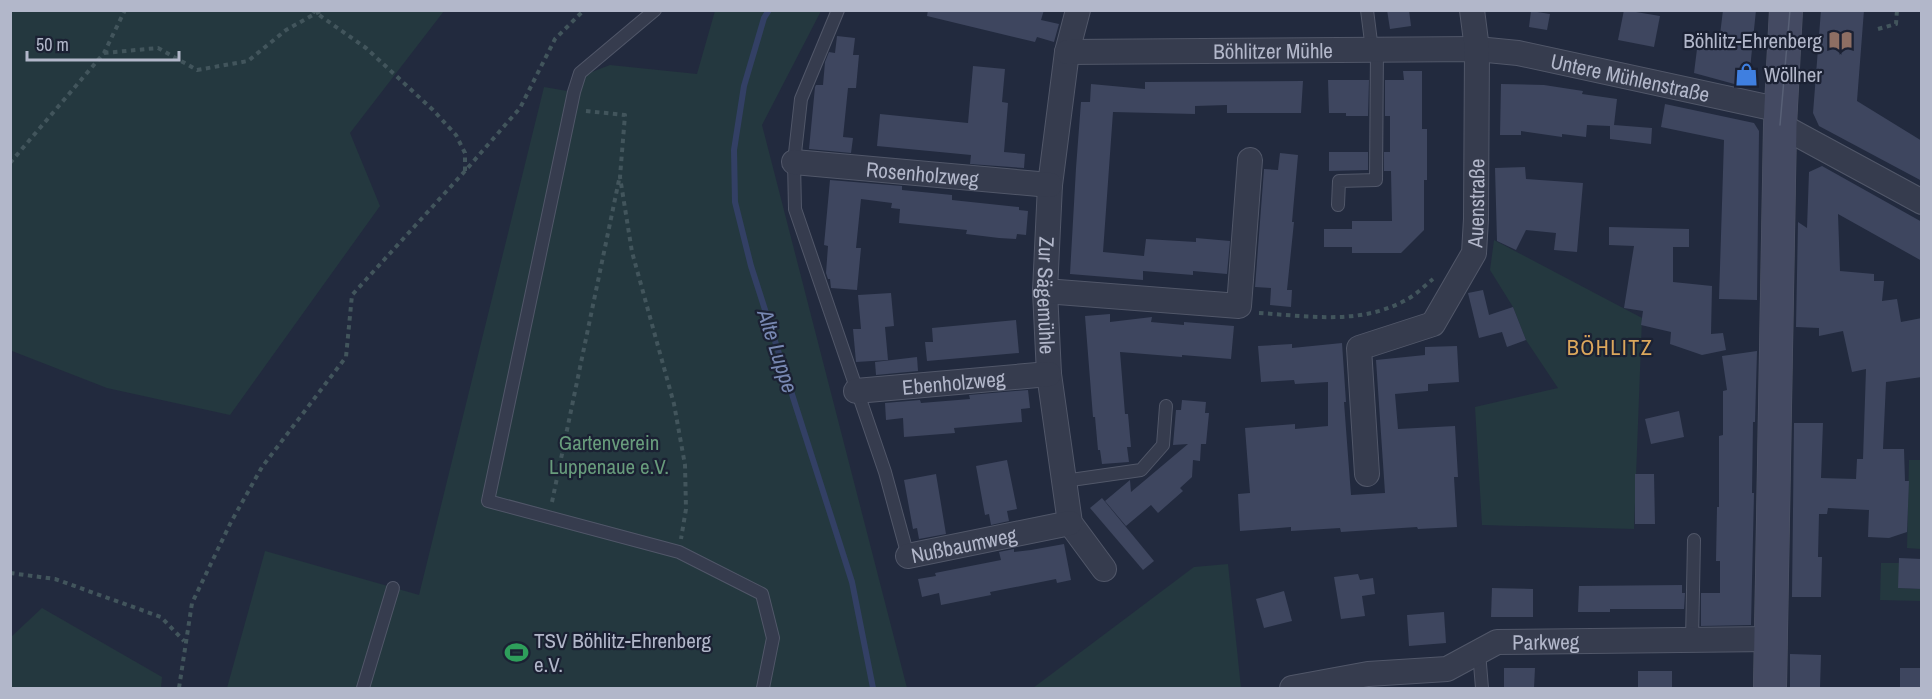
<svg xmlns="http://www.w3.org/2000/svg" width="1932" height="699" viewBox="0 0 1932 699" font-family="'Archivo Narrow',sans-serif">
  <rect width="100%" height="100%" fill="#222a3e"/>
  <g fill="#24383f">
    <path d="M11,10L444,11L350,133L380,206L230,415L107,388L12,351L11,353Z"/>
    <path d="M715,11H821L762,125L907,688H227L265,551L419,595L544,87L579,93L584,75L610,65L697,74Z"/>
    <path d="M1494,240L1642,318L1634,529L1482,525L1475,407L1558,388L1526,340L1513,307L1490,270Z"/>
    <path d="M1909,460H1921V549L1907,548Z"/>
    <path d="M1881,563H1899V588L1921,589V601L1880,600Z"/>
    <path d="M1228,564L1241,688H1033L1194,567Z"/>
    <path d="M42,608L162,677L161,688H11V637Z"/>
  </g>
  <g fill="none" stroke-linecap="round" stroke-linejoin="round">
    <path stroke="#334065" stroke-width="6" d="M769,10L764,18L744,86L734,150L735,202L751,266L852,582L873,688"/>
  </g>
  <g fill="#3e465f">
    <path d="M928,10H1044L1041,20L1059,24L1054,42L1037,37L1035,42L927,16Z"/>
    <path d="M1387,10H1409L1411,26L1390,29Z"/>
    <path d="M1624,10L1660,16L1654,47L1618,40Z"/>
    <path d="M1723,10H1756L1749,79L1738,85L1694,73L1698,41L1719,43Z"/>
    <path d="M1821,10H1864L1857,101L1922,141V181L1819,126L1813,113Z"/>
    <path d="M1531,11L1550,14L1547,30L1529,27Z"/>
    <path d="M837,36L855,38L853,55H859L856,88H848L843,137L853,138L851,153L809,149L815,87L816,85H823L825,62L829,52L835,53Z"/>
    <path d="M973,66L1005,69L1002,102L1008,103L1004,152L1025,154L1024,168L970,164L971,155L877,146L880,114L968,123Z"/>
    <path d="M1403,71H1422V129H1427V180H1424V230L1401,253H1352V247H1324V229H1352V221H1392L1391,171H1384V152H1390V116H1385V80H1404Z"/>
    <path d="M1328,80H1369L1368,116H1346V113H1329Z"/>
    <path d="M1303,81L1301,113H1227V105L1195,106V114L1113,112L1103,252L1144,256L1146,239L1196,242V238L1230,241L1227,274L1193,271V275L1143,271V280L1070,274L1076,168L1081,102H1090L1091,84L1145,89V82Z"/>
    <path d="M1501,84L1544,85L1583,91L1582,94L1617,99L1614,125L1652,128L1651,144L1610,139V126L1587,125L1586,137L1562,134V137L1521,131V135H1500Z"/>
    <path d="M1665,104L1754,123L1759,131L1757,300L1719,299L1724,140L1661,127Z"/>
    <path d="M1329,152H1368V170L1329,171Z"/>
    <path d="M1280,153L1298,155L1292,222H1294L1287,290H1292L1291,307L1270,305L1271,288L1255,287L1264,169L1278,170Z"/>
    <path d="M1822,166L1922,222V261L1838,214L1840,271L1874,274V281H1884L1882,301L1897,299L1901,322L1922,318V377L1886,382L1883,449H1904L1905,481H1909L1907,532L1889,538L1868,537L1869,510L1828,508L1827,514H1819L1818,557H1822L1821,597H1792L1794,423H1823L1821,478L1856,479L1857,459H1863L1866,369L1852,372L1843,331L1819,336V328L1796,327L1798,222L1807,228L1809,172Z"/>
    <path d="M1525,167L1526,179L1583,183L1577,252L1554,250L1556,233L1526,230L1516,250L1497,241L1495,168Z"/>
    <path d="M830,180L902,186V190L952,195V200L1019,207V210L1028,211L1026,235L1017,234L1016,239L999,238L966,234L967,230L899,223L900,209L891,208L892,203L861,199L856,248H861L857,290L831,288L830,279H828L826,273L828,246L824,245Z"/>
    <path d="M1609,227L1689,229V247H1673V282L1712,286L1711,334L1723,333L1726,350L1702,355L1670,344L1671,332L1641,325L1643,311L1624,308L1634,246L1609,245Z"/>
    <path d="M1483,290L1489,315L1513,307L1526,340L1507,347L1502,332L1479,338L1468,293Z"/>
    <path d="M891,293L894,326L885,327L888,360L856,362L853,329H861L858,295Z"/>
    <path d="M1110,314V322L1152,317L1151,322L1184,325V322L1234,326L1231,359L1182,355V357L1120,352L1125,414H1128L1131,447H1127L1129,462L1102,464L1100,450H1098L1095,417H1093L1085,316Z"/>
    <path d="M1016,320L1019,353L927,361L925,342H933L932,328Z"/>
    <path d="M1342,343L1346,402H1344L1346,429L1351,495L1385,493L1376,360L1425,355V347L1457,346L1459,382L1428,384V391L1395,394L1398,429L1455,426L1458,477H1454L1457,527L1418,529L1417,527L1341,532L1340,528L1291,531V527L1240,531L1238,494L1250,493L1245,428L1295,424V429L1328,426V382L1295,384L1294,380L1261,382L1258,346L1292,344V348Z"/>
    <path d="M1757,351L1755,422H1753L1752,493H1754L1751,625L1701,626V593H1720V561H1716L1717,507H1719V436L1723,435V391L1727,390L1722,356Z"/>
    <path d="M917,357L918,371L876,375L875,362Z"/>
    <path d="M1028,390L1030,408L1021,409L1022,422L954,428L955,433L904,437L903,418L886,420L885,403L920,400L921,403L970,399L969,395Z"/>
    <path d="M1182,400L1206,402L1205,413H1209L1206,444H1201L1200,461L1193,460L1192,477L1180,488L1183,491L1158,513L1151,505L1126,526L1105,501L1130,480L1131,492L1188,444L1173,445L1176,410H1181Z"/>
    <path d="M1679,411L1684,437L1651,444L1645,419Z"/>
    <path d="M1007,460L1017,509L1007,511L1009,521L991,525L989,514L985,515L976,466Z"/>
    <path d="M936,474L946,534L919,539L917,528L913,529L904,480Z"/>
    <path d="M1635,474H1654L1655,524H1635Z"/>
    <path d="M1102,498L1154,561L1143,570L1090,508Z"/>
    <path d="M1064,544L1071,580L1057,583L1056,579L990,592L991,595L941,605L939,593L922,597L918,579L936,576L935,573L1001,560L999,552L1014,549V552L1031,550Z"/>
    <path d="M1899,558L1922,559V589L1898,588Z"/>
    <path d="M1358,574L1360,580L1373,578L1375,594L1362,596L1365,616L1341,619L1334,577Z"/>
    <path d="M1682,585V593H1685L1684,609H1610V612H1578L1579,586Z"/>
    <path d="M1492,588L1533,589V617H1491Z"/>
    <path d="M1284,591L1292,621L1264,628L1256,599Z"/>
    <path d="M1444,612L1446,643L1409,646L1407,615Z"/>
    <path d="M1790,654L1821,655L1820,688H1790Z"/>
    <path d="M1504,668H1535L1534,688H1504Z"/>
    <rect x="1900" y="668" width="22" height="20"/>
    <rect x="1638" y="671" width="34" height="17"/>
  </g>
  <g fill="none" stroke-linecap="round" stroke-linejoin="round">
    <defs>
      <g id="lane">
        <path d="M655,10L580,73L574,92L488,501L679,552L762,594L773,638L763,688"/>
        <path d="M838,10L801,99L794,162L795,209L885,472L908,556"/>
        <path d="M1367,10L1372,50"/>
        <path d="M1338,205L1339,181L1376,180L1377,50"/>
        <path d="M1064,481L1141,470L1163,445L1166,406"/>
        <path d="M1692,640L1694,540"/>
        <path d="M1479,652L1482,688"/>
        <path d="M363,688L393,588"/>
      </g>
      <g id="street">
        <path id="s1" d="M1078,10L1067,52L1050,185L1045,291L1049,374L1070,523L1104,569"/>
        <path id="s2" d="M1067,52L1477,49L1518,53L1781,110"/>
        <path d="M1780,125L1922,202"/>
        <path id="s3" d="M794,162L1050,185"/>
        <path d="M1045,291L1239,306L1250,160"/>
        <path id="s4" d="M856,391L1049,374"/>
        <path id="s5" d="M1367,474L1359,348L1433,324L1474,253L1476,219L1477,49L1472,10"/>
        <path id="s6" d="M908,556L1070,523"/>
        <path id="s7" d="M1292,688L1368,674L1447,669L1497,642L1771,639"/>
      </g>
      <path id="secondary" d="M1770,688L1780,125L1786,10"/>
    </defs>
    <use href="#lane" stroke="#515769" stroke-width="14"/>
    <use href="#street" stroke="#515769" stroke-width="26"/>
    <use href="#secondary" stroke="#515769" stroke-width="34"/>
    <g stroke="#42555c" stroke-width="4" stroke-dasharray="4.5 4.5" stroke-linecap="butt">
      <path d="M312,10L366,48L433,110L456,135L465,153V171"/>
      <path d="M1878,29L1896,24L1897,10"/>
      <path d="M104,53L158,48L197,70L248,61L286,30L322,10"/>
      <path d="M586,111L625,115L620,177L632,252L674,404L685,465L686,509L681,539"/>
      <path d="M10,163L104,53L125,10"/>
      <path d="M1259,313C1308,316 1359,325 1404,301C1415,296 1424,286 1433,279"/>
      <path d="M552,502L619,180"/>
      <path d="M10,573L55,579L161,617L184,641"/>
      <path d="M179,688L192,603L231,522L262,467L346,357L352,295L465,171L520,108L555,39L584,10"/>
    </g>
    <use href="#lane" stroke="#363c4e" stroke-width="12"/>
    <use href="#street" stroke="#363c4e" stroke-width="24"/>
    <use href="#secondary" stroke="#444a62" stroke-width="33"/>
    <path stroke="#586076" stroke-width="1.5" d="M1780,125L1790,10"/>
  </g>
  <defs>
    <symbol id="library-bare" viewBox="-9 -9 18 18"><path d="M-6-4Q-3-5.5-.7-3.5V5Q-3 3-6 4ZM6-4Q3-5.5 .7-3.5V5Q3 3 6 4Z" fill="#8d6e63" stroke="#1b2133" stroke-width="2.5" paint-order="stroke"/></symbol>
    <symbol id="shop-bare" viewBox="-9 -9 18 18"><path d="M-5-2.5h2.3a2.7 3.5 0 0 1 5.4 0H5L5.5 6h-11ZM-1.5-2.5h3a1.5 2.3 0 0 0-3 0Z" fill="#3f7fe0" stroke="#1b2133" stroke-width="2.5" paint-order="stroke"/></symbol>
    <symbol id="stadium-bare" viewBox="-9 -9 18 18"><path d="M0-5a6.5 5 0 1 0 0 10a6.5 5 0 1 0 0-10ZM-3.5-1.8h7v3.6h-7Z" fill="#2e9e5b" stroke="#1b2133" stroke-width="2.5" paint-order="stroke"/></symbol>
  </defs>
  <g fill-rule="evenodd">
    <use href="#library-bare" x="1824" y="24" width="33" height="33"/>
    <use href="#shop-bare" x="1730" y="58" width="33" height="33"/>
    <use href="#stadium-bare" x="500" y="636" width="33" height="33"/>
  </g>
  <g text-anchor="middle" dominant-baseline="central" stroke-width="4.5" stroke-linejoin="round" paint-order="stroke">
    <g font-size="21" fill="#b2b7ca" stroke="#1b2133" text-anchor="start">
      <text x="1822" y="40" text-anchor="end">Böhlitz-Ehrenberg</text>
      <text x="1764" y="74">Wöllner</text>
      <text x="534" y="640">TSV Böhlitz-Ehrenberg<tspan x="534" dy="24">e.V.</tspan></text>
    </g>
    <g font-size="21" fill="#b2b7ca" stroke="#1b2133">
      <text stroke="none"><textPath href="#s2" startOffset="206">Böhlitzer Mühle</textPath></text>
      <text stroke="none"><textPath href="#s2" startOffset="566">Untere Mühlenstraße</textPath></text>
      <text stroke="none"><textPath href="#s3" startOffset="129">Rosenholzweg</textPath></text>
      <text stroke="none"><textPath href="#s5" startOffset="336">Auenstraße</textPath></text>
      <text stroke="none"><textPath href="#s1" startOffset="288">Zur Sägemühle</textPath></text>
      <text stroke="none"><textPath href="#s4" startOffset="98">Ebenholzweg</textPath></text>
      <text stroke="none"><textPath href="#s6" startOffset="57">Nußbaumweg</textPath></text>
      <text stroke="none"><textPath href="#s7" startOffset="262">Parkweg</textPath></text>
    </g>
    <g font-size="21" fill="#689c7c" stroke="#1b2133">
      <text x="609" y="442">Gartenverein<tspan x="609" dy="24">Luppenaue e.V.</tspan></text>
    </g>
    <g font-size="22" letter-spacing="1.5" fill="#dba75c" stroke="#1b2133">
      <text x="1610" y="347">BÖHLITZ</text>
    </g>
    <g font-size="22" font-style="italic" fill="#7888b3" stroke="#1b2133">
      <text transform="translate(778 351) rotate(72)">Alte Luppe</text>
    </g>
  </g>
  <rect width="1932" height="699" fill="none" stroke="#b2b7ca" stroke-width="24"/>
  <path d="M27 51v9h152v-9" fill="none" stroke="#b2b7ca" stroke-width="3"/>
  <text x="36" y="51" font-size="18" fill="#b2b7ca" stroke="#1b2133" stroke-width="4.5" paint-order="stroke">50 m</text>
</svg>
